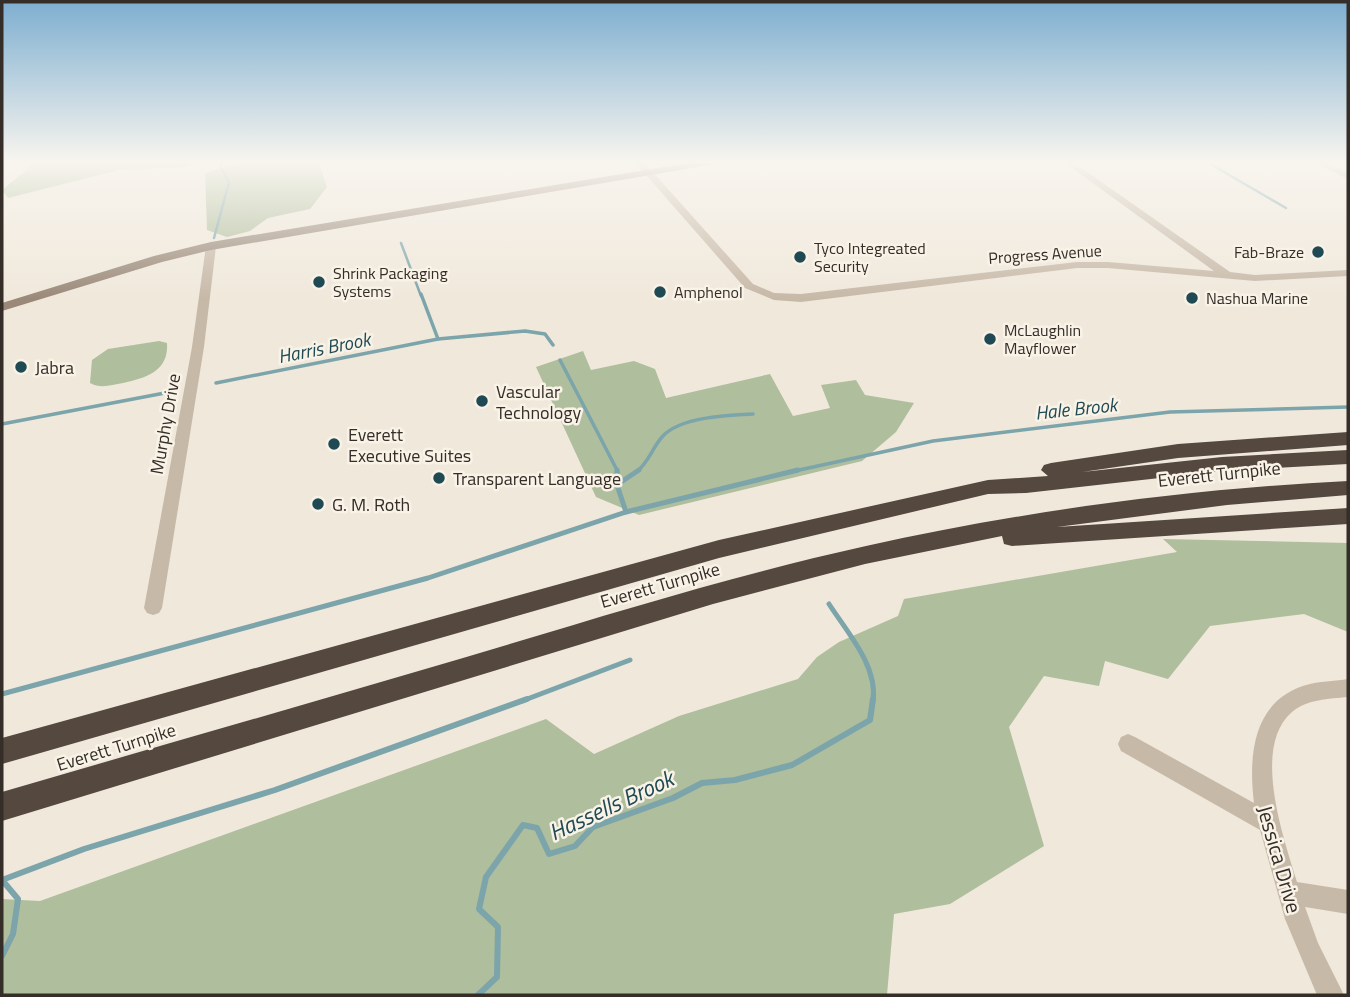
<svg xmlns="http://www.w3.org/2000/svg" width="1350" height="997" viewBox="0 0 1350 997" font-family="'Titillium Web',sans-serif">
  <rect width="100%" height="100%" fill="#f0e8db"/>
  <g fill="#afbe9c">
    <path d="M35,160H203L185,167L119,170L8,198L2,190L29,168Z"/>
    <path d="M249,160H318L327,187L310,209L268,218L250,231L227,237L207,230L205,173Z"/>
    <path d="M159,341L167,343C169,371 146,378 123,383C111,385 101,389 90,383L92,360L108,349Z"/>
    <path d="M583,351L591,370L634,361L655,369L666,398L770,374L793,416L830,408L821,385L856,380L865,395L914,403L896,432L862,461L639,515L596,497L536,367Z"/>
    <path d="M1163,539L1348,543V632L1304,614L1210,626L1168,679L1105,661L1099,686L1044,676L1009,727L1044,846L950,904L894,914L887,995H2V899L40,901L546,719L594,754L679,716L798,679L817,657L839,642L898,616L904,599L1177,552Z"/>
  </g>
  <g fill="none" stroke-linecap="round" stroke-linejoin="round">
    <g stroke="#7ca4ab" stroke-width="2.5">
      <path d="M1212,165L1286,208"/>
      <path d="M214,238L229,182L220,166L224,160"/>
      <path d="M401,243L421,296"/>
    </g>
    <g stroke="#7ca4ab" stroke-width="3.5">
      <path d="M421,294L438,339"/>
      <path d="M560,360L618,472"/>
      <path d="M216,383L438,339L525,331L545,334L553,345"/>
      <path d="M2,424L170,392"/>
      <path d="M636,472C648,464 652,448 662,437C679,417 728,415 753,414"/>
      <path d="M790,472L933,441L1170,412L1348,407"/>
    </g>
    <g stroke="#7ca4ab" stroke-width="5">
      <path d="M617,470V485L626,512L798,470"/>
      <path d="M618,484L639,470"/>
      <path d="M829,604C847,632 878,666 873,701"/>
      <path d="M2,694L428,578L626,512"/>
      <path d="M522,701L630,660"/>
    </g>
    <g stroke="#7ca4ab" stroke-width="6">
      <path d="M2,880L84,849L275,790L527,699"/>
      <path d="M2,880L18,899L13,934L2,956"/>
      <path d="M478,995L497,977L498,927L479,909L486,877L523,825L537,828L549,854L575,846L593,827L673,798L702,783L735,780L792,765L870,720L873,699"/>
    </g>
    <g fill="#c7b9a8" fill-rule="evenodd">
      <path d="M633,160H642L753,284L774,293L801,294L1077,262H1108L1214,271L1061,160H1070L1230,272L1255,275L1348,270V276L1255,281L1108,268H1077L801,302L774,300L745,288Z"/>
      <path d="M1309,160H1320L1348,173V179Z"/>
      <path d="M211,243L216,246L204,347L162,608L159,613L153,615L147,613L144,608L192,347L206,246Z"/>
      <path d="M1348,679V697C1329,699 1307,699 1292,712C1251,747 1284,839 1297,882L1348,890V914L1305,907L1318,943L1344,995H1317L1285,919L1260,830L1121,751L1118,744L1121,737L1128,734L1135,737L1254,803C1248,754 1253,698 1310,684C1322,681 1336,681 1348,679Z"/>
    </g>
    <path fill="#9a8979" fill-rule="evenodd" d="M706,160H726L721,163L211,250L162,262L2,311V303L154,256L211,242Z"/>
    <g fill="#55483f" fill-rule="evenodd">
      <path d="M1348,432V445L1178,458L1082,472L1222,457L1348,450V464L1222,471L1026,493L988,494L719,558L2,764V738L719,540L988,480L1048,476L1041,470L1044,465L1051,463L1178,444Z"/>
      <path d="M1348,481V495L1227,505L1057,527L1348,508V524L1012,546L1004,544L1002,536L865,564L713,604L2,821V792C156,747 310,703 463,658C597,618 730,576 866,546C1024,511 1186,489 1348,481Z"/>
    </g>
  </g>
  <linearGradient id="sky" x2="0" y2="1"><stop stop-color="#7daed0"/><stop offset="0.54" stop-color="#f8f5ef"/><stop offset="1" stop-color="#f8f5ef" stop-opacity="0"/></linearGradient>
  <rect width="1350" height="299" fill="url(#sky)"/>
  <g fill="#204a53" stroke="#f8f2e7" stroke-width="2.5">
    <circle cx="1318" cy="252" r="7"/>
    <circle cx="800" cy="257" r="7"/>
    <circle cx="319" cy="282" r="7"/>
    <circle cx="660" cy="292" r="7"/>
    <circle cx="1192" cy="298" r="7"/>
    <circle cx="990" cy="339" r="7"/>
    <circle cx="21" cy="367" r="7"/>
    <circle cx="482" cy="401" r="7"/>
    <circle cx="334" cy="444" r="7"/>
    <circle cx="439" cy="478" r="7"/>
    <circle cx="318" cy="504" r="7"/>
  </g>
  <g text-anchor="middle" dominant-baseline="central" stroke-width="5" stroke-linejoin="round" paint-order="stroke">
    <g font-size="16" fill="#342d28" stroke="#f8f2e7" text-anchor="start">
      <text x="814" y="248">Tyco Integreated<tspan x="814" dy="18">Security</tspan></text>
      <text x="1304" y="252" text-anchor="end">Fab-Braze</text>
      <text x="333" y="273">Shrink Packaging<tspan x="333" dy="18">Systems</tspan></text>
      <text x="674" y="292">Amphenol</text>
      <text x="1206" y="298">Nashua Marine</text>
      <text x="1004" y="330">McLaughlin<tspan x="1004" dy="18">Mayflower</tspan></text>
    </g>
    <g font-size="16" fill="#342d28" stroke="#f8f2e7">
      <text transform="translate(1045 254) rotate(-4)">Progress Avenue</text>
    </g>
    <g font-size="18" fill="#342d28" stroke="#f8f2e7" text-anchor="start">
      <text x="35" y="367">Jabra</text>
      <text x="496" y="391">Vascular<tspan x="496" dy="21">Technology</tspan></text>
      <text x="348" y="434">Everett<tspan x="348" dy="21">Executive Suites</tspan></text>
      <text x="453" y="478">Transparent Language</text>
      <text x="332" y="504">G. M. Roth</text>
    </g>
    <g font-size="18" fill="#342d28" stroke="#f8f2e7">
      <text transform="translate(165 424) rotate(-80)">Murphy Drive</text>
      <text transform="translate(1219 474) rotate(-6)">Everett Turnpike</text>
      <text transform="translate(660 585) rotate(-16)">Everett Turnpike</text>
      <text transform="translate(116 747) rotate(-17)">Everett Turnpike</text>
    </g>
    <g font-size="19" font-style="italic" fill="#204a53" stroke="#f8f2e7">
      <text transform="translate(324 347) rotate(-11)">Harris Brook</text>
      <text transform="translate(1076 408) rotate(-6)">Hale Brook</text>
    </g>
    <g font-size="21" fill="#342d28" stroke="#f8f2e7">
      <text transform="translate(1280 859) rotate(74)">Jessica Drive</text>
    </g>
    <g font-size="23" font-style="italic" fill="#204a53" stroke="#f8f2e7">
      <text transform="translate(611 805) rotate(-25)">Hassells Brook</text>
    </g>
  </g>
  <rect width="1350" height="997" fill="none" stroke="#342d28" stroke-width="7"/>
</svg>
